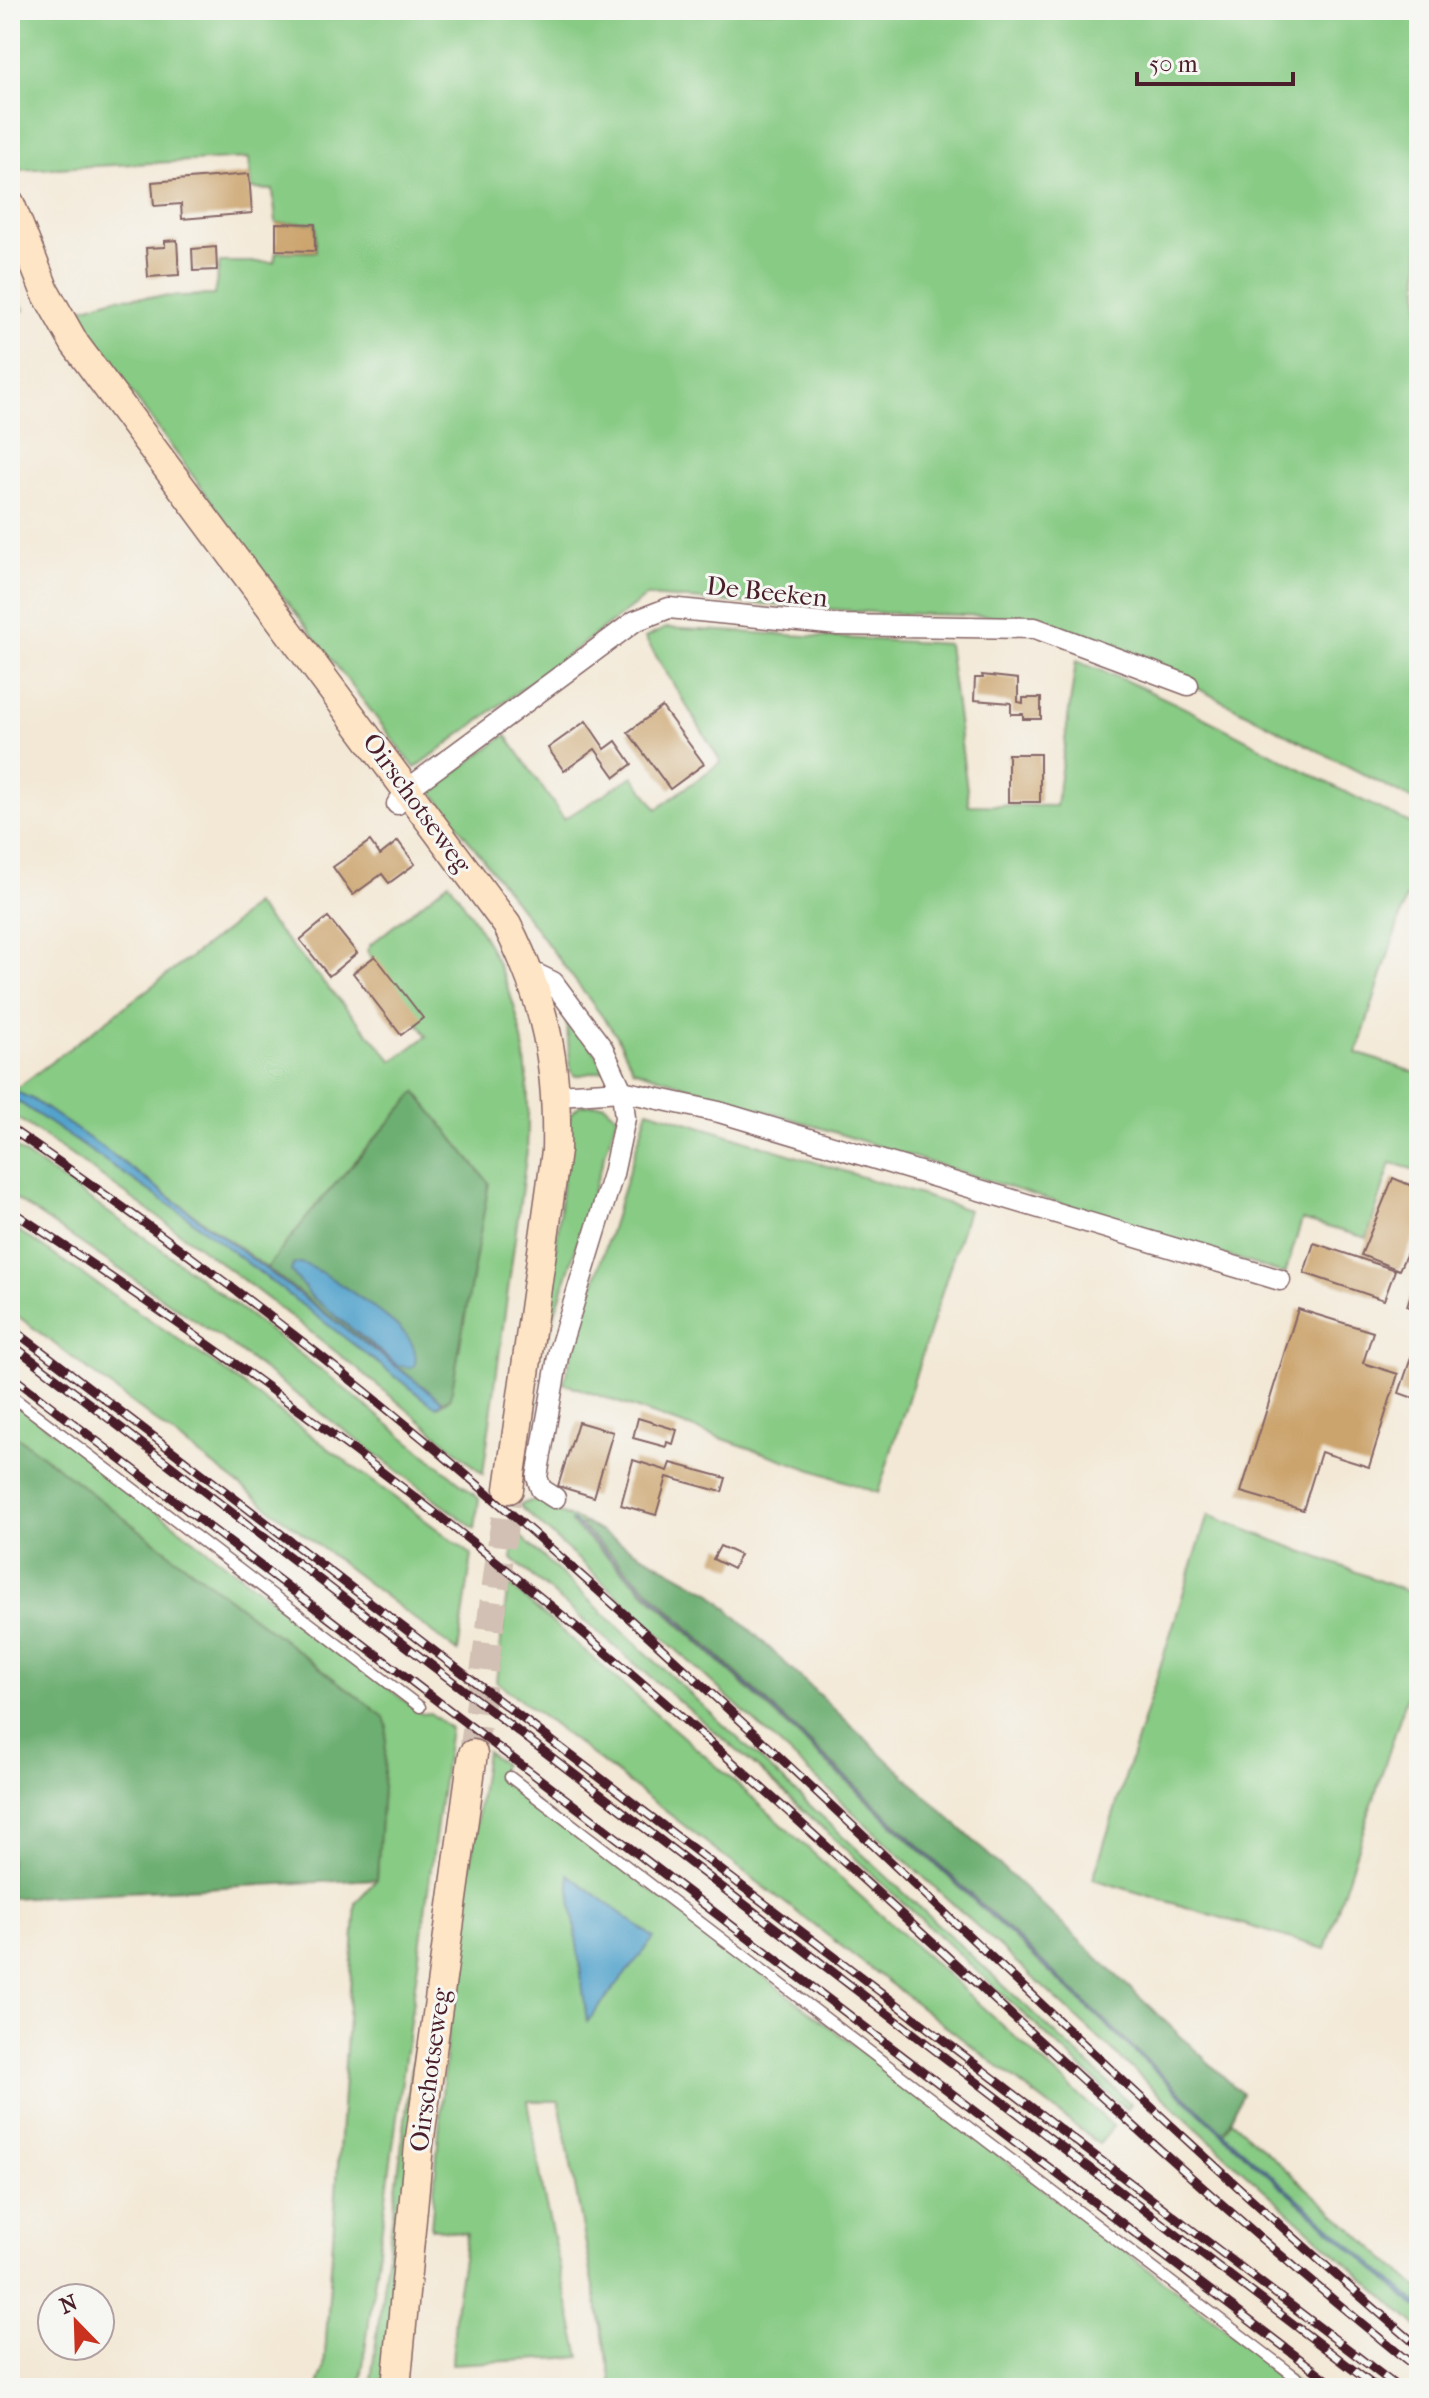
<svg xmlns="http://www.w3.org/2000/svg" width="1429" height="2398" viewBox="0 0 1429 2398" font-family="'IM FELL French Canon',serif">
  <rect width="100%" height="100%" fill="#f6f6f2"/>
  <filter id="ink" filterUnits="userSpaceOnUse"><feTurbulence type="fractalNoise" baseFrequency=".0125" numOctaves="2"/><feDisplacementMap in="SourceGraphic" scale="16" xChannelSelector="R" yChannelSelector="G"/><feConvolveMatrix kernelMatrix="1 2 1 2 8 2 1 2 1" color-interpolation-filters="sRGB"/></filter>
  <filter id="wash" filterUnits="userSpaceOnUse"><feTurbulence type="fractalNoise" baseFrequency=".006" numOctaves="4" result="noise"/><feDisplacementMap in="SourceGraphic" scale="32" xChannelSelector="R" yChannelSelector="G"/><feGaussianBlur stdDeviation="1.8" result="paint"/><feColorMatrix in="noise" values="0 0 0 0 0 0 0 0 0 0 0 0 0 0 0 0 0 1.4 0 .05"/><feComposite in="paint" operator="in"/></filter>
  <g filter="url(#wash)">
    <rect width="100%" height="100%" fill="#f3e8d5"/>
    <g fill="#87cb84" stroke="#687558" stroke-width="2">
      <path d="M10,10H1419V803L1197,688L1156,660L1032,617L884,613L647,596L415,768L245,547L72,311L115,298L214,295L220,262H274L276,252H316V223H276L273,190L252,189L249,158L17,170L10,153Z"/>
      <path d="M10,278L24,310L10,320Z"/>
      <path d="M666,628L948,644L969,805L1056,806L1076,661C1196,704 1302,776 1419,827V858L1357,1053L1419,1074V1171L1391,1163L1367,1238L1302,1220L1285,1274L633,1069L617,1036L431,790L506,735L564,819L633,776L657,809L721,762L645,638Z"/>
      <path d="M449,882C514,975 533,1036 527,1150L483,1474C333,1343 174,1225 10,1113V1096L186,1216L437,1407L449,1399L417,1092L316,1206L267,1268L109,1152L32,1099L13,1091L229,928L254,904L393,1061L427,1036L367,951L370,945Z"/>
      <path d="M565,1008L607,1070L575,1076L571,1071Z"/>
      <path d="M604,1104L617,1116L547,1339L569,1116L580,1105Z"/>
      <path d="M648,1110L968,1210L878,1493L563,1383Z"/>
      <path d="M10,1144L164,1251L329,1376L470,1491L479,1499L475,1529L227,1342L10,1195Z"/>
      <path d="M10,1225L212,1362L472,1555L458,1652L10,1310Z"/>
      <path d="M10,1399L422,1714L430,1713L450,1728L360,2388H317L324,2369L356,1902L377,1879L384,1718L10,1431Z"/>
      <path d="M540,1498L549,1501L547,1508L585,1523L581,1526L570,1522L1223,2135L1419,2309V2328L1241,2169L519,1505Z"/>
      <path d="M1208,1515L1419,1596V1659L1325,1949L1093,1879Z"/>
      <path d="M515,1531L1131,2104L1126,2109L761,1771L512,1559Z"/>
      <path d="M508,1584L745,1791L1113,2126L1099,2144L496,1681Z"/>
      <path d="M486,1751L503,1764L499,1774L527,1796L1304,2388H613L559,2101H528L544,2197L580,2357L452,2364L456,2301L467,2234L431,2228L446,2047Z"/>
      <path d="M415,2044L423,2045L383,2388H370Z"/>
      <path d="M1231,2120L1419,2289V2306L1224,2133Z"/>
    </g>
    <g fill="#6daf72" stroke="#5c674e" stroke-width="2" fill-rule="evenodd">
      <path d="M416,1092L489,1183L452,1390L449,1399L442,1401L267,1268L316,1206ZM299,1263L413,1346L415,1365H397L311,1296L291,1271L293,1265Z"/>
      <path d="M10,1431L384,1717L387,1726L377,1879L10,1898Z"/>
      <path d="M585,1523L710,1592L1242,2094L1224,2133L581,1526Z"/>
    </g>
    <g fill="#52a3cc" stroke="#4e617c" stroke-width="2">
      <path d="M10,1089L32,1099L109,1152L442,1401L437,1407L427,1401L186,1216L10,1096Z"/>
      <path d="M299,1263C318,1265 395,1321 407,1336C414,1345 417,1355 415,1365L410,1368L397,1365L311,1296L291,1271L293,1265Z"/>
      <path d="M571,1520L1224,2133L1419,2305V2309L1223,2135Z"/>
      <path d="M568,1874L654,1938L587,2022Z"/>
    </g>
    <g id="blocks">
      <g fill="#cba36c">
        <path d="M249,174L252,213L182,219L181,204L154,206L152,182Z"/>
        <path d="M276,223L315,224V251L276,250Z"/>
        <path d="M177,240L179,275L148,277L146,248L165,247V241Z"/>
        <path d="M216,247L217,270L193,271L192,249Z"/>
        <path d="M982,675L1018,679V702L1023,703V698H1041V719H1023V714H1011V703L974,700L975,678H983Z"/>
        <path d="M662,707L704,764L670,789L628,732Z"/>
        <path d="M586,721L605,749L616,741L632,764L615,777L595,749L564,771L548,748Z"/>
        <rect x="1008" y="754" width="32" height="48"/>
        <path d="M370,841L380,855L398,841L415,864L389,883L382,874L353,895L333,867Z"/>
        <path d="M328,917L357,953L329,976L300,940Z"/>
        <path d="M375,956L423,1018L401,1035L353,973Z"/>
        <path d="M1393,1178L1419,1189V1227L1399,1270L1361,1255Z"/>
        <path d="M1314,1243L1395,1270L1384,1300L1304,1273Z"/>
        <path d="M1418,1273H1419V1310L1407,1306Z"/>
        <path d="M1298,1309L1373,1332L1363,1363L1398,1374L1369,1467L1321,1452L1303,1510L1241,1492Z"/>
        <path d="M1416,1343L1419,1344V1400L1399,1393Z"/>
        <path d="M638,1418L677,1430L673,1444L667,1442L666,1447L633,1438Z"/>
        <path d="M578,1422L613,1432L594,1497L558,1486Z"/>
        <path d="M633,1460L668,1471L671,1463L726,1478L722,1492L667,1477L656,1515L621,1505Z"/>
        <path d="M720,1546L740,1555L733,1569L713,1559Z"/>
      </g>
    </g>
  </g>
  <g filter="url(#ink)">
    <use href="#blocks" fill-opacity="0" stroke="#856566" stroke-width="2"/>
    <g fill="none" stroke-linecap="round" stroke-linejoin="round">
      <path stroke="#d1c0b3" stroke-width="28" stroke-dasharray="28 14" stroke-linecap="butt" d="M473,1754L509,1489"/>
      <defs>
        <g id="lane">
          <path d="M10,1395L420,1707"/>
          <path d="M510,1777L1310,2388"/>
        </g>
        <g id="street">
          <path d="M397,804L408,789L635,621L669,608L838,625L1035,628L1188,685"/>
          <path d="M530,971L553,982L603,1049L622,1091L625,1118L613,1174L559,1351L537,1477L541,1489L555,1498"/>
          <path d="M557,1095L622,1091L719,1112L1280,1280"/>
        </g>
        <g id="secondary">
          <path d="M10,203L45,291L75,344L507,925C546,1002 558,1065 556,1151L509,1489"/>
          <path d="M396,2388L419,2145L473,1754"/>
        </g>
      </defs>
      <use href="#lane" stroke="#856566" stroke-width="13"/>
      <use href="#street" stroke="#856566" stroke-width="23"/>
      <use href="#secondary" stroke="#856566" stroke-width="31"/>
      <use href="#lane" stroke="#fff" stroke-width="10"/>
      <use href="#street" stroke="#fff" stroke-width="20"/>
      <use href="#secondary" stroke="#fee5c5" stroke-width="28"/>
      <defs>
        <g id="rail">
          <path d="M10,1128C173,1240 330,1358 479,1486C802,1763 1096,2071 1419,2347"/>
          <path d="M10,1210C218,1346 418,1492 607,1653C883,1887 1137,2144 1419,2370"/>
          <path d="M10,1327L1399,2388"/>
          <path d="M10,1343L1377,2388"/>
          <path d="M10,1375L1338,2388"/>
        </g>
      </defs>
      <use href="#rail" stroke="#4a1f2b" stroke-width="9"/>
      <use href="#rail" stroke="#f6f6f2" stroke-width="6" stroke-dasharray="18" stroke-linecap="butt"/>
    </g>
  </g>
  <g text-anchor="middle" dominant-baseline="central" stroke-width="6" stroke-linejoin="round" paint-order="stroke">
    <g font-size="26" fill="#4a1f2b" stroke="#f6f6f2">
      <text transform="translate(767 592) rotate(6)">De Beeken</text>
      <text transform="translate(417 803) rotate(54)">Oirschotseweg</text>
      <text transform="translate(430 2070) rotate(-82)">Oirschotseweg</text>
    </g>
  </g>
  <rect width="1429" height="2398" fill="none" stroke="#f6f6f2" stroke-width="40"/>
  <g transform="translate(76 2322) rotate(337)"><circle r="38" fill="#f6f6f2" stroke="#b1a0a2" stroke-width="2"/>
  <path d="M0-6L14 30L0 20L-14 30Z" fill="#c8321e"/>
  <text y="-12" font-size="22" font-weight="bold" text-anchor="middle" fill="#4a1f2b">N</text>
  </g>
  <path d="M1137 72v12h156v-12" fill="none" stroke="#4a1f2b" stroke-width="4"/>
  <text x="1149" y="72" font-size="24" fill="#4a1f2b" stroke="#f6f6f2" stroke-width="6" paint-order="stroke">50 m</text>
</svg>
